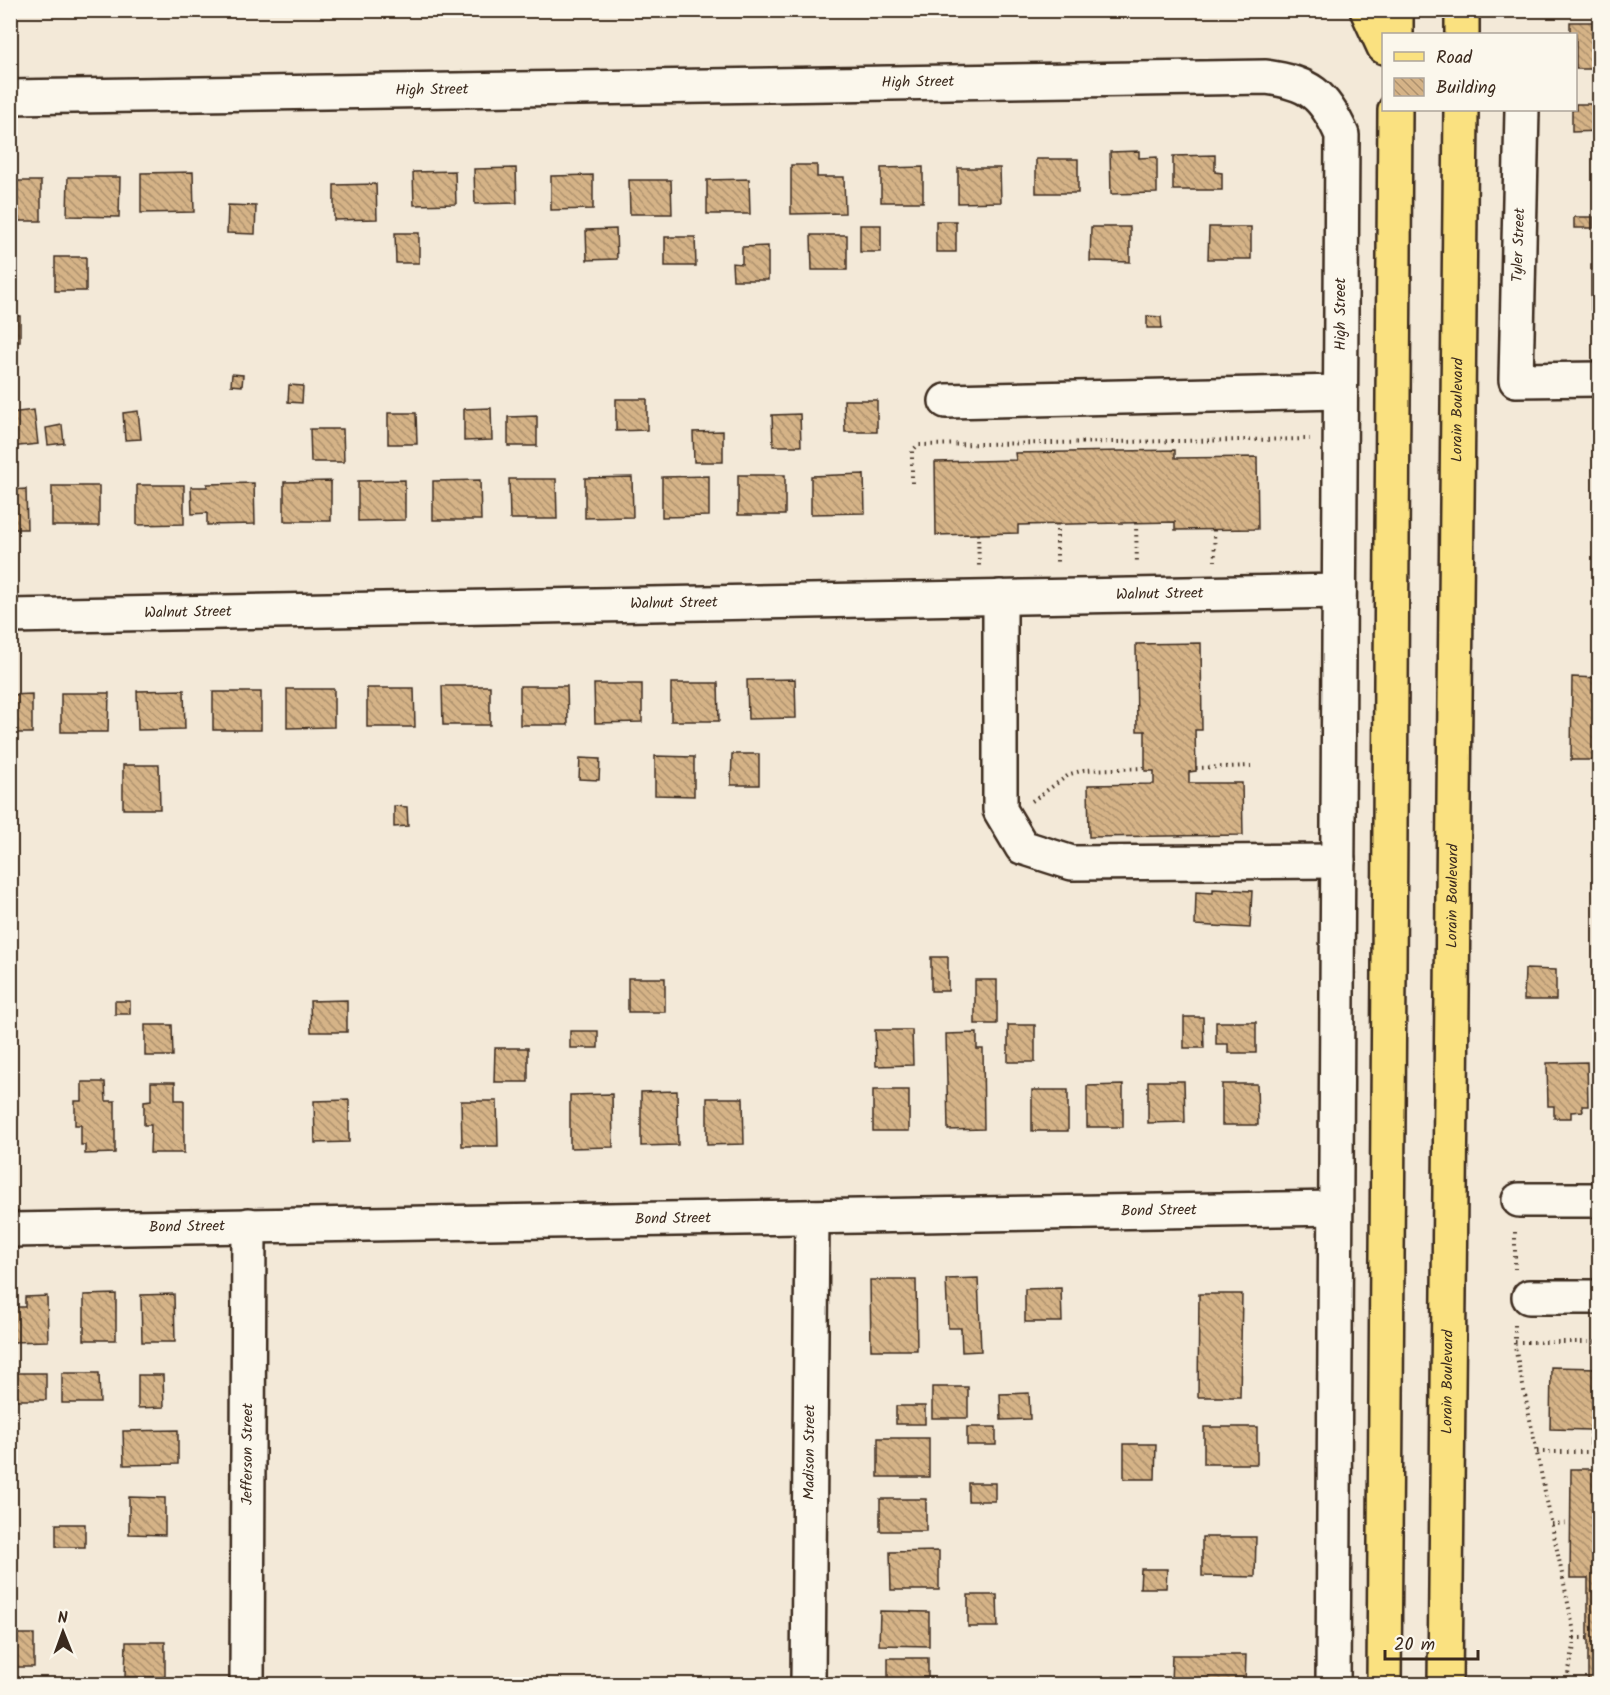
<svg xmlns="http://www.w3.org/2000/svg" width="1610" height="1695" viewBox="0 0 1610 1695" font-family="Kalam,sans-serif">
  <defs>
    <pattern id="building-back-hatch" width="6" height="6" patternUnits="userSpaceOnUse" patternTransform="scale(1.5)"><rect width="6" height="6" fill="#d5b387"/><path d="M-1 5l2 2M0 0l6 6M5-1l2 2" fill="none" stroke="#ae926e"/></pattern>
  </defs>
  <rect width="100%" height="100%" fill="#f3e9d8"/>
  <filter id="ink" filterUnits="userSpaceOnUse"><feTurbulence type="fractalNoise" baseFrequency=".0167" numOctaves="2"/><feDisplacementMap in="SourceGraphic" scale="12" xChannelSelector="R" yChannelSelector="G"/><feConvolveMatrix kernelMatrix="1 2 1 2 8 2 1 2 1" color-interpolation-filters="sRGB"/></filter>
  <g filter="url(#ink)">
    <g fill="url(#building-back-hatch)" stroke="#3b2a1e" stroke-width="1.5">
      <path d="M1570,22H1599L1600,69H1576V34H1570Z"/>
      <path d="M1576,104H1600V131L1572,132V110H1576Z"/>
      <path d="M1139,151V158L1157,157V193L1111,194L1110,152Z"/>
      <path d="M1215,155V172L1222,173V190H1173V156Z"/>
      <rect x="1036" y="159" width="42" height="34"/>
      <path d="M791,165H817V177H844L845,213L791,214Z"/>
      <path d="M923,167V202H881V168Z"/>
      <path d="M516,168L517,203L475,204L474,169Z"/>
      <path d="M958,168H1000L1001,202L958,203Z"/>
      <path d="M455,171L456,204L414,205L413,172Z"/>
      <path d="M193,172L194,212L141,213V173Z"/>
      <path d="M593,175V209L551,210V176Z"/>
      <path d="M68,177H120L119,217L67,216Z"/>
      <path d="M749,179L750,214H707V180Z"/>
      <path d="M629,180H671L672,214H630Z"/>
      <rect x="10" y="181" width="31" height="40"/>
      <path d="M376,184L377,219L334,220V185Z"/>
      <path d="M228,205L256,206L255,234L227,233Z"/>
      <rect x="1574" y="217" width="19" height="11"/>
      <rect x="936" y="221" width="20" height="31"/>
      <rect x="860" y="225" width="21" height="27"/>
      <path d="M1091,227H1130V262L1090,261Z"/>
      <path d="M1209,227H1251V259H1208Z"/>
      <path d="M616,229L617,259L587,260L586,230Z"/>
      <path d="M395,233H419V263H396Z"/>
      <path d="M811,235H847V270H812Z"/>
      <path d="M665,237H695L696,266H665Z"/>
      <path d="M768,246V280H733L732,263L742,264V247Z"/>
      <rect x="55" y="257" width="31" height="34"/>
      <rect x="1591" y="264" width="9" height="46"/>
      <rect x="10" y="316" width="10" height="26"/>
      <path d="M1147,316L1161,317L1162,328H1147Z"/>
      <path d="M232,374L243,375L242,386L231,385Z"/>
      <path d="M289,385L303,386L302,403L288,402Z"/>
      <path d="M616,399H647V430L616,431Z"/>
      <path d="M844,400H877V432H845Z"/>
      <path d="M491,408L492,440L464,441V409Z"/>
      <path d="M34,410L38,444L10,447V413Z"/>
      <path d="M138,411L141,439L125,440L123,413Z"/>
      <path d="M388,413H416L417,444H388Z"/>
      <path d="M800,414L801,446H773L772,415Z"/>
      <path d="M537,416V446H508V417Z"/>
      <path d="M62,425L64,443L48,445L46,428Z"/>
      <path d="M310,429H343L344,462H311Z"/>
      <path d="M723,431V462H694L693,432Z"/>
      <path d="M1175,450V458L1257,457L1258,529L1175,530V522L1018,525V533L936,535L935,462L1016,460L1015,453Z"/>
      <path d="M864,474L865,513L811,514V476Z"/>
      <rect x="738" y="475" width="47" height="40"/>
      <path d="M709,476V516L662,517V477Z"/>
      <path d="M632,477L633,517L585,518V478Z"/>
      <path d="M509,479H556L557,519H510Z"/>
      <path d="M405,480V520L358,521V481Z"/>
      <path d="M480,480L481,520H433V481Z"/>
      <path d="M331,481V521H284V482Z"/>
      <path d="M254,483L255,524L207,525V513L192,514L191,487H207V484Z"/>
      <path d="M137,485H184V524L137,525Z"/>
      <rect x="52" y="486" width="47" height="40"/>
      <path d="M26,489L27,529H10V490Z"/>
      <path d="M1201,643L1202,730H1195L1196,771L1189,772V783H1242L1243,835L1089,837L1088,785L1154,784V771H1145V731H1137L1136,644Z"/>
      <path d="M1572,677L1600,678V760H1571Z"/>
      <path d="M795,679L796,718L748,719L747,680Z"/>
      <path d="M671,683H718L719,721H671Z"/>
      <path d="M594,684H642V722L595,723Z"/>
      <path d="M442,686H490V725H443Z"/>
      <path d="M520,686H567L568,725H520Z"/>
      <path d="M367,688H414L415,727H367Z"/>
      <path d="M287,689H334V727L287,728Z"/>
      <path d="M184,690L185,729L138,730L137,691Z"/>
      <rect x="213" y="692" width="48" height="38"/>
      <path d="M61,693H109L108,732H61Z"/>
      <path d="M32,694V733H10V695Z"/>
      <path d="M732,754H759V785H731Z"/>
      <path d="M655,756L694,757V796L655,795Z"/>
      <path d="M580,758L600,759L599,780L579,779Z"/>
      <path d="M123,765H159L160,809H123Z"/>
      <path d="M394,806L407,807L408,826L394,827Z"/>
      <path d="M1213,889L1252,891L1250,928L1195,925L1196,892L1213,893Z"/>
      <rect x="931" y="957" width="17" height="34"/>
      <path d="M1525,969L1556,970V1000H1524Z"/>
      <rect x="628" y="978" width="37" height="34"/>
      <rect x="975" y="980" width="22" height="44"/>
      <path d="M347,1000V1032H311L310,1001Z"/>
      <rect x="115" y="1001" width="15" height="13"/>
      <path d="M1184,1017H1203L1204,1048H1184Z"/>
      <path d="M1216,1022H1256V1053H1228V1044H1216Z"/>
      <path d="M145,1025H172L173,1056H145Z"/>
      <rect x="1008" y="1025" width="27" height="37"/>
      <path d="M875,1030H912L913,1065L876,1066Z"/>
      <rect x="570" y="1031" width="28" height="17"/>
      <path d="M977,1033V1049H983L984,1129L948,1130L946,1034Z"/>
      <path d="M495,1048H528V1082H494Z"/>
      <path d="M1587,1062L1588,1106H1582L1583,1111L1571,1112V1118H1554V1106H1548L1547,1063Z"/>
      <path d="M1148,1081H1184L1185,1122L1148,1123Z"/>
      <path d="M82,1082H105L106,1101H115V1153L85,1154V1145H81V1125H75V1101H82Z"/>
      <path d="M151,1082H175V1100H184V1153H150L151,1125H144V1101L151,1100Z"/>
      <path d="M1222,1084H1257L1258,1125H1222Z"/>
      <path d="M1123,1085V1127H1087V1086Z"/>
      <rect x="873" y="1090" width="36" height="41"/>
      <rect x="1032" y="1090" width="36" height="41"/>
      <path d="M677,1091L678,1145L641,1146V1092Z"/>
      <path d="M612,1094L613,1147L570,1148V1095Z"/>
      <path d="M707,1098H743L744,1144L707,1145Z"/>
      <path d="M349,1100V1142L315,1143L314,1101Z"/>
      <path d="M461,1101H497L498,1146H462Z"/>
      <path d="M978,1278L981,1351L962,1352L961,1328H948L946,1279Z"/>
      <path d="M870,1280H916L917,1350H871Z"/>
      <path d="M1061,1288L1062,1322H1025V1289Z"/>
      <path d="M116,1294V1340H84V1295Z"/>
      <path d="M174,1294L175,1342H142L141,1295Z"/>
      <path d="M1199,1294H1242L1240,1397H1198Z"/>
      <path d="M47,1296L48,1341L10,1342V1307H25V1297Z"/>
      <path d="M1551,1367L1600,1368V1445H1590V1430L1550,1429Z"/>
      <rect x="13" y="1373" width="33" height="27"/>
      <path d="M62,1373H99L100,1403H62Z"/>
      <path d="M138,1375H163L164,1407L138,1408Z"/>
      <rect x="932" y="1387" width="36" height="31"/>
      <path d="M1029,1393L1030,1419L1001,1420L1000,1394Z"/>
      <rect x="896" y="1406" width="29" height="18"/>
      <rect x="967" y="1427" width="29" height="18"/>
      <rect x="1204" y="1427" width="53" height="37"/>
      <path d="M178,1430V1464L124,1465L123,1431Z"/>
      <rect x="878" y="1438" width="51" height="39"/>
      <path d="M1124,1444H1156L1155,1479H1124Z"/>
      <path d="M1571,1469H1600V1684H1588V1578H1570Z"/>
      <rect x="968" y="1483" width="27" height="18"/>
      <path d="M129,1497L165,1498V1535L129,1534Z"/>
      <rect x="880" y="1499" width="46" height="32"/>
      <rect x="56" y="1524" width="29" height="23"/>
      <path d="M1202,1537H1256L1255,1577L1202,1576Z"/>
      <path d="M939,1551V1590H891L890,1552Z"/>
      <path d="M1141,1569H1167L1166,1588H1140Z"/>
      <path d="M968,1595H997L998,1627H968Z"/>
      <path d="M880,1611L929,1612V1646L879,1645Z"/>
      <rect x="10" y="1634" width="24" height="33"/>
      <path d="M126,1642H165V1677H125Z"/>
      <path d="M1172,1655H1246L1245,1684H1171Z"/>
      <rect x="888" y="1658" width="40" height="26"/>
      <rect x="1113" y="1677" width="28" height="7"/>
    </g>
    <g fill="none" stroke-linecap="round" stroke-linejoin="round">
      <defs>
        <g id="minor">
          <path id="s1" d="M10,97L1266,77C1309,83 1324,94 1342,135L1333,1684"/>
          <path d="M1522,110L1516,380L1600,379"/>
          <path d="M946,401L1340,392"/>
          <path d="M1000,597V810L1022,847L1072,863L1338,861"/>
          <path id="s2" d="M10,616L1339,591"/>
          <path d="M1519,1200H1600"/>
          <path id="s3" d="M10,1230L1336,1208"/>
          <path d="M1529,1297H1600"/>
          <path id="s4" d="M247,1684L249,1225"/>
          <path id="s5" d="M808,1684L812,1217"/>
        </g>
        <g id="major">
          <path d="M1367,10L1384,47"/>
          <path d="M1396,34V10"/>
          <path d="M1462,34V10"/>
          <path d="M1384,1684L1395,110"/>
          <path id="s6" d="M1445,1684L1461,110"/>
        </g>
      </defs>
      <use href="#minor" stroke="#3b2a1e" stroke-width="38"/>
      <use href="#major" stroke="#3b2a1e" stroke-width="38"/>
      <g stroke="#3b2a1e" stroke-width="4" stroke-dasharray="1.5 4.5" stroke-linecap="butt">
        <path d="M912,483V451L918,445L1310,439"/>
        <path d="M1136,523L1137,565"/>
        <path d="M1057,524V564"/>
        <path d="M1214,530L1215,561"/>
        <path d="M978,534L979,566"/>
        <path d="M1196,768L1251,766"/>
        <path d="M1032,801L1070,774L1084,770L1146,768"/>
        <path d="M1515,1232V1269"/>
        <path d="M1515,1325V1347L1574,1632V1646L1566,1684"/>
        <path d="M1515,1342H1600"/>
        <path d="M1537,1452H1600"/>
        <path d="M1552,1524L1571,1523"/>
        <path d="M1574,1638H1588"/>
      </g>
      <use href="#minor" stroke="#fbf7ec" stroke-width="33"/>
      <use href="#major" stroke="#fae180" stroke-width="33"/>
    </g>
  </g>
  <g text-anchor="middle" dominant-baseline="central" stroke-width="4.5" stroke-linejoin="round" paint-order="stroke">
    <g font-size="15" fill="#3b2a1e" stroke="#fbf7ec">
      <text stroke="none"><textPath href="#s1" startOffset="908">High Street</textPath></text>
      <text stroke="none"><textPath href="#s1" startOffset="422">High Street</textPath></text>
      <text transform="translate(1519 245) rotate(-88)">Tyler Street</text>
      <text transform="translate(1341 314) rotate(-90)">High Street</text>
      <text stroke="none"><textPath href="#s6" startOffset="1274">Lorain Boulevard</textPath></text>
      <text stroke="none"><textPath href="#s2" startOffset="1150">Walnut Street</textPath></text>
      <text stroke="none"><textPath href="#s2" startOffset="664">Walnut Street</textPath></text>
      <text stroke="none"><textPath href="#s2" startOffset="178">Walnut Street</textPath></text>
      <text stroke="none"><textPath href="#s6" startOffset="788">Lorain Boulevard</textPath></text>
      <text stroke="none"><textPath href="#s3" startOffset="1149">Bond Street</textPath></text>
      <text stroke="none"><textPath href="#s3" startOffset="663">Bond Street</textPath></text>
      <text stroke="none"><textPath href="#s3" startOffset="177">Bond Street</textPath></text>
      <text stroke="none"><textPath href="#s6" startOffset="302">Lorain Boulevard</textPath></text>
      <text stroke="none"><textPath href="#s5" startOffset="232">Madison Street</textPath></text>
      <text stroke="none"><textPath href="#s4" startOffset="230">Jefferson Street</textPath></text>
    </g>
  </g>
  <rect width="1610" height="1695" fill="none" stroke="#fbf7ec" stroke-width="36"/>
  <rect x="18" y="18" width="1574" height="1659" fill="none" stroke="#3b2a1e" stroke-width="2" filter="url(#ink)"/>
  <rect x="1382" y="33" width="195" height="78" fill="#fbf7ec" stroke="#aea59a" stroke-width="1.5"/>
  <rect x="1394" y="52" width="30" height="9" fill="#fae180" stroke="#aea59a" stroke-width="1.5"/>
  <text x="1436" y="63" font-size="18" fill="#3b2a1e">Road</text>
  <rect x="1394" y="78" width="30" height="18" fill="url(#building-back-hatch)" stroke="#aea59a" stroke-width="1.5"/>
  <text x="1436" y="93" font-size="18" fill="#3b2a1e">Building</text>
  <g transform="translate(63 1632) rotate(359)" stroke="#fbf7ec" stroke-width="4.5" paint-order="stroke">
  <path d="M0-4.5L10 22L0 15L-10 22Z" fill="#3b2a1e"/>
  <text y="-9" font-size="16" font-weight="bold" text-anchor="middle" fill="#3b2a1e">N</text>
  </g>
  <path d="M1385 1650v9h93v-9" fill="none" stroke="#3b2a1e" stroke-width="3"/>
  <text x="1394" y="1650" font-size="18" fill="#3b2a1e" stroke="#fbf7ec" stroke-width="4.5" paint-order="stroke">20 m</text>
</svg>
